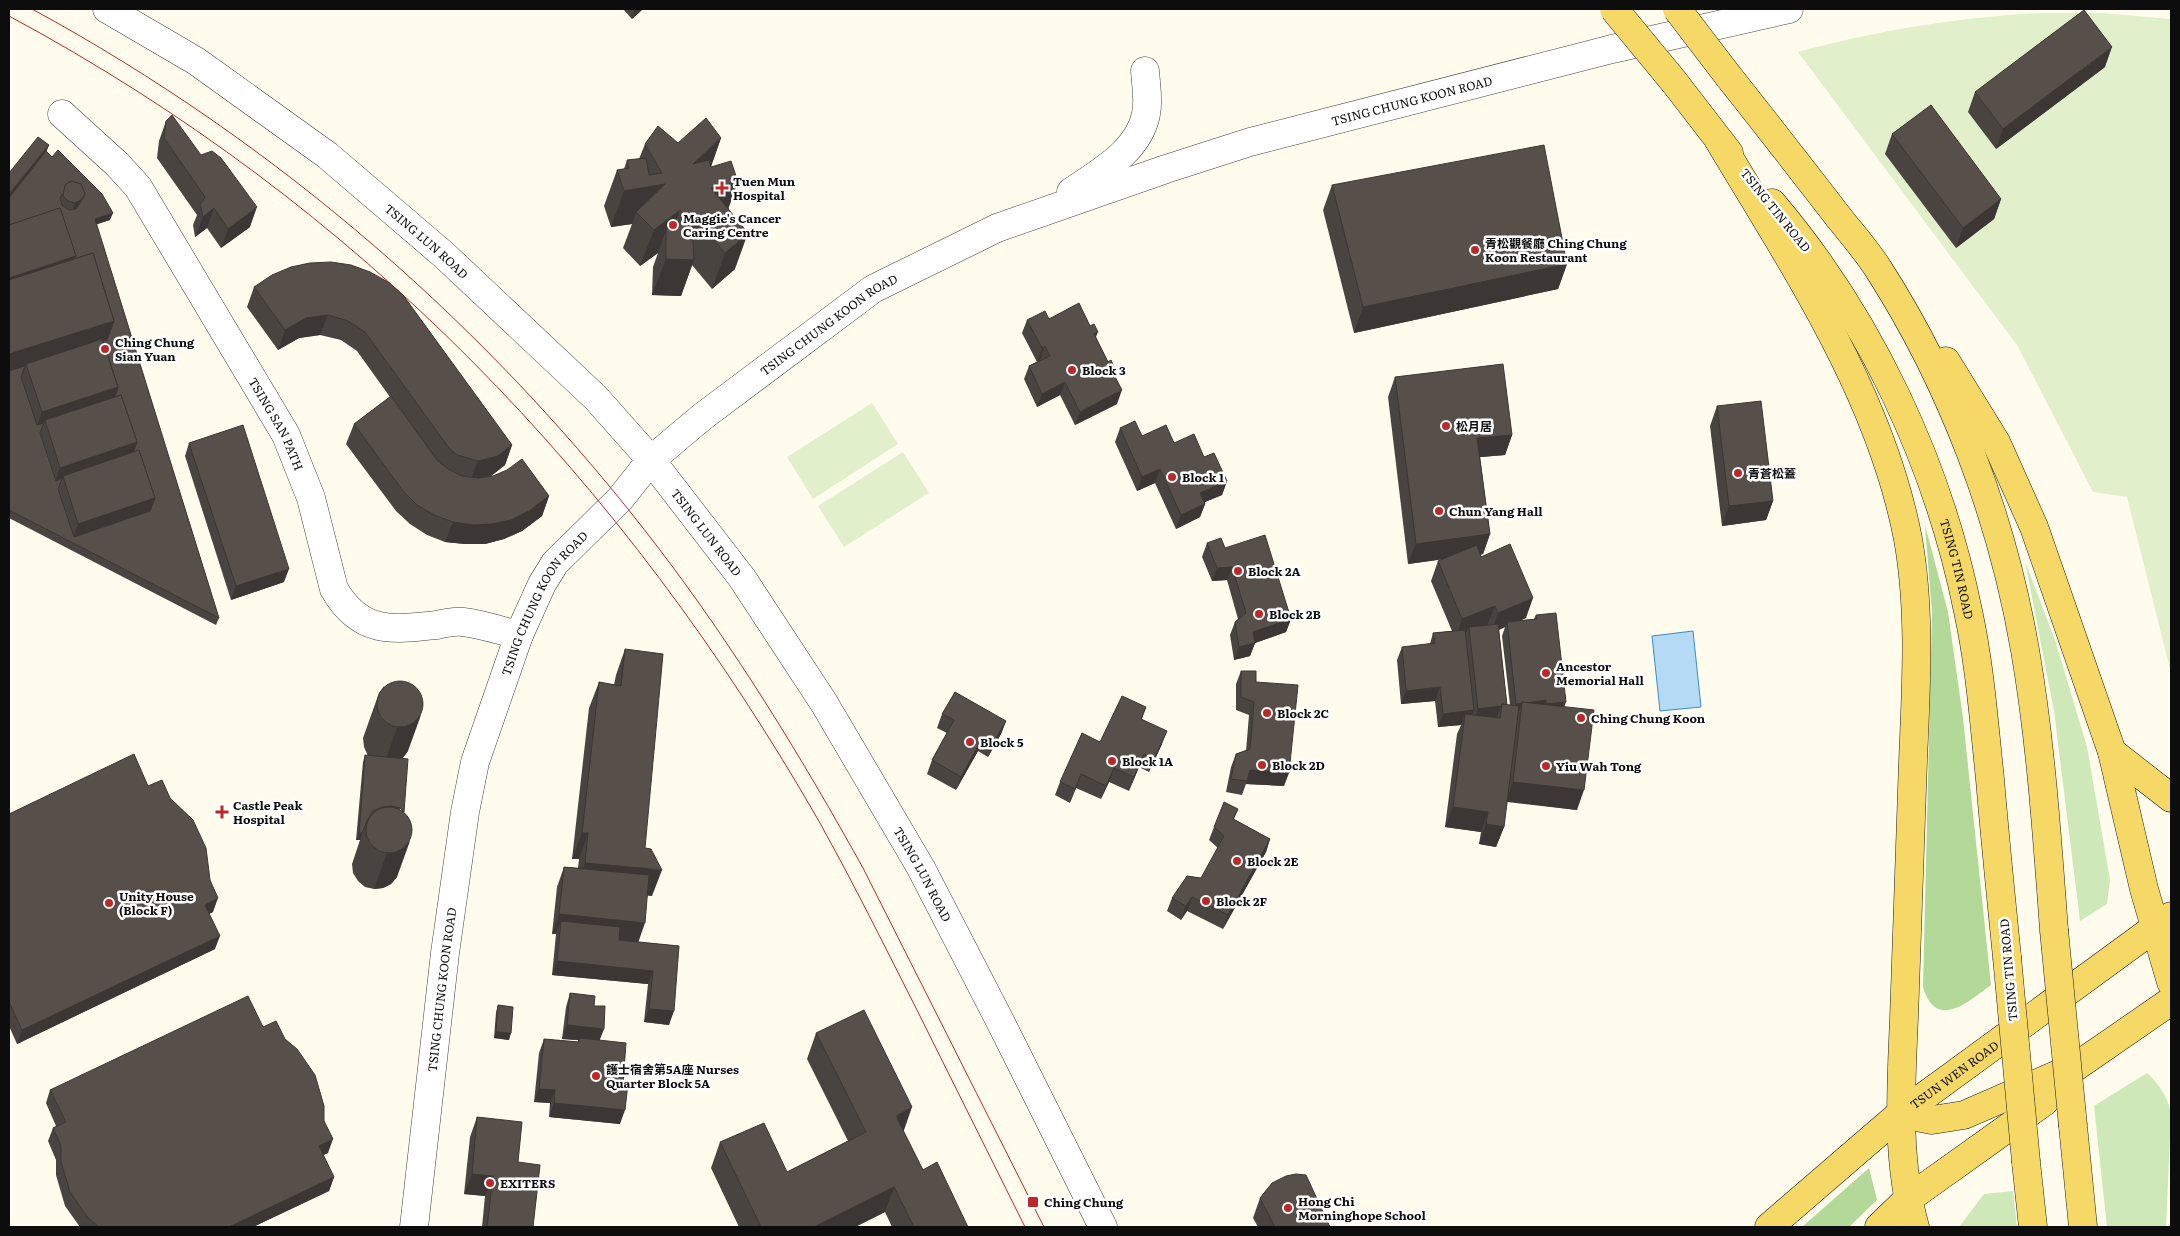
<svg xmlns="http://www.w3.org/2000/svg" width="2180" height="1236" viewBox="0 0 2180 1236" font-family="Literata,'Noto Sans TC',serif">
  <rect width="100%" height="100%" fill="#fffcee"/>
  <g fill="#cfe8b8">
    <path d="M2025,561L2055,640L2087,747L2110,880L2107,904L2080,921L2054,711Z"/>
    <path d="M2147,1073C2160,1085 2167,1096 2171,1113L2166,1227H2107L2094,1106Z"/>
    <path d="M2013,1191L2017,1227H1959L1984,1194Z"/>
  </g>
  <g fill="#b3d998">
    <path d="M1925,525L1948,612L1963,718L1991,985C1968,1002 1936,1031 1923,987L1932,613Z"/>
    <path d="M1869,1168L1877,1200L1849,1227H1802Z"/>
  </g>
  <g fill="#e1f0ca">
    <path d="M2040,13H2102L2171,19V673L2127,497L2093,492L2017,345L1798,52C1881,30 1954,18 2040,13Z"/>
    <path d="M872,403L898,444L813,499L787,457Z"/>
    <path d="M903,452L929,493L844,547L818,506Z"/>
  </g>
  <path fill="#b4daf5" stroke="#3c8cca" d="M1693,631L1701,707L1660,711L1652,636Z"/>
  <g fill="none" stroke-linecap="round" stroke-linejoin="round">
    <defs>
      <g id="minor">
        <path id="s1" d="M107,9L196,61L327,155L444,255L596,398L651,460L742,578L824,703L921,868L1001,1023L1103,1227"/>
        <path id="s2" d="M62,114L117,164L138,187L286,435L311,498L334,589C360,634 391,630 437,625C445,623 455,621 463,622C482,624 501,631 519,635"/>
        <path d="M1071,192C1100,172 1139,151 1146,114C1149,101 1146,85 1145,71"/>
        <path id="s3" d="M414,1227L445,953L465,812L475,762L519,635L542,584L555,563L620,499L651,460L702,417L873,289L997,228L1166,169L1250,142L1612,49L1789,9"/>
      </g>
      <g id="major">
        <path d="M1729,77C1764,121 1799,166 1833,210C1848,230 1866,249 1879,270C1952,384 2002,517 2025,650C2041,743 2047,837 2054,930"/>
        <path d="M1675,83L1729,153"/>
        <path d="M1718,139C1793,265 1880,393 1908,539C1921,612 1916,688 1913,761C1910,847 1907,932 1904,1018C1901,1088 1896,1159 1915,1227"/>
        <path id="s4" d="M1772,203C1870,318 1938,463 1968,611C1980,666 1984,723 1990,779C1995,839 2001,898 2007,957"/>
        <path d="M1946,361L1996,442L2034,527L2112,752L2144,889L2171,982"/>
        <path d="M2112,752L2171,798"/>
        <path d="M1900,1114L1932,1120L1964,1115L2070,1069"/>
        <path d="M2073,1126L2083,1227"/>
        <path d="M2026,1162L2033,1227"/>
        <path id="s5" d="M1769,1227L1900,1114L2171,916"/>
        <path d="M1879,1227L1908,1199L2044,1102L2074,1068L2171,1001"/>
      </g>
    </defs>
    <use href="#minor" stroke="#404040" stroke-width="29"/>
    <use href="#major" stroke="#1e1e1e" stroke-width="29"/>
    <use href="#minor" stroke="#fff" stroke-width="28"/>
    <use href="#major" stroke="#f6d867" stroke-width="28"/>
    <g stroke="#bb282a" stroke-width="1">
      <path d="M32,9C277,142 491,328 660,550C736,650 802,758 863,868L1044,1227"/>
      <path d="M9,16C359,204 623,479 820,823C854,884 885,947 917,1010C953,1082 989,1155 1025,1227"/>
    </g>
    <defs>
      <g id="major-bridge">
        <path d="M1614,9L1675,83"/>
        <path d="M1677,9L1729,77"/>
        <path d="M2054,930L2073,1126"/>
        <path d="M2007,957L2026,1162"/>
      </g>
    </defs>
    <use href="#major-bridge" stroke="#1e1e1e" stroke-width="29" stroke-linecap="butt"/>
    <use href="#major-bridge" stroke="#f6d867" stroke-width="28"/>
  </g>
  <g fill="#4a4440" fill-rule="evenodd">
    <path d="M623,9H643L632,19Z"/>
    <path d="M2105,67L1996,149L1968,112L1975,92Z"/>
    <path d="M166,121L250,227L221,248L207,228L195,237L193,225L197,215L157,158L159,141Z"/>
    <path d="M1892,134L2001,199L1994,219L1956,248L1885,154Z"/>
    <path d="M721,138L711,167L729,209L735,269L712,289L692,265L681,296L652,295L653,267L658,253L640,266L623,248L632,224L611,227L604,206L617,170L624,169L627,160L639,159L645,144L678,143Z"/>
    <path d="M49,145L46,151L110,220L96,224L219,618L216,625L9,518V173Z"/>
    <path d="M1332,185L1567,264L1558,289L1354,333L1323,210Z"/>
    <path d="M291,267L512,445L505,465L491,476L485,477L549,496L542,516L522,531L504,539L485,544H465L445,542L427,535L410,524L396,511L346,444L354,424L390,397L357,351L341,340L320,335L299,338L278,350L247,307L254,287Z"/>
    <path d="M1049,319L1090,326L1098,332L1096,337L1108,362L1115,369L1114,374L1117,404L1075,425L1060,395L1037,407L1024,379L1029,366L1040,360L1037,362L1022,333L1027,320Z"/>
    <path d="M1395,377L1512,435L1505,455L1480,457L1490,534L1483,554L1480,555L1526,618L1519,621L1534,619L1536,615L1564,707L1577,810L1507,802L1504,827L1496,847L1479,844L1481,832L1445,827L1457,734L1461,725L1438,727L1435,701L1401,704L1397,660L1402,647L1430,644L1433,633L1452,631L1431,581L1438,561L1443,559L1408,564L1388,397ZM1505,627L1502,636L1510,705H1507L1499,630Z"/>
    <path d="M1717,406L1773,501L1766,520L1722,526L1710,426Z"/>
    <path d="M1120,428L1142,436L1174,443L1204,457L1227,481L1222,495L1205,502V504L1200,517L1176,529L1155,483L1137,491L1115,442Z"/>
    <path d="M189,443L284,582L231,600L185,456Z"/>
    <path d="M1207,543L1225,548L1291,619L1286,632L1255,643L1250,656L1234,660L1230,635L1235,622L1238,619L1227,580L1212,581L1202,557Z"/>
    <path d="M625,649L645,848L652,896L647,895L638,942L679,946L669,1025L644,1022L648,984L552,975L556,934H552L557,887L564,867L578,868L579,859H572L589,708L599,682L614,685L616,675Z"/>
    <path d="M1241,671L1256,682L1284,786L1246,784L1242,795L1226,792L1231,767L1236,754L1246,751L1249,715L1236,710V684Z"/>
    <path d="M384,686L408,751L402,759L397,877L391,884L383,888L374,889L365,887L358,881L353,873L352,864L360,840H356L363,762L365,755L368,756L364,747L363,738L379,693Z"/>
    <path d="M1146,707L1142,719L1162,744L1149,772L1139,767L1129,791L1109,782L1101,799L1076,788L1070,803L1055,795L1060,782L1100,742Z"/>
    <path d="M942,714L1006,721L1001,734L988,757L978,751L956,790L927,774L932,760L947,733L937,728Z"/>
    <path d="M148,786L213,912L209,914L215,949L17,1044L9,1026V814Z"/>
    <path d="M1238,809L1234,819L1270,839L1266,852L1223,929L1187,911L1181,920L1167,911L1172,898L1201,878L1218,848L1209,840L1214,827Z"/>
    <path d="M570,993L594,1006L600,1040L623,1083L620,1124L549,1117L550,1103L534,1102L539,1053L544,1039L578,1042V1040L562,1039L566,1007Z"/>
    <path d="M498,1005L509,1040L494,1038L496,1012Z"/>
    <path d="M263,1027L324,1121L328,1153L323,1155L334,1177L329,1191L253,1227H80L65,1206L56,1175V1160L48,1141L53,1128L56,1126L46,1103L50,1090Z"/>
    <path d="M816,1033L903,1131L923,1170L968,1227H892L885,1212L855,1227H739L711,1168L720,1142L787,1172L848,1141L807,1059Z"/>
    <path d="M477,1117L518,1162L533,1227H482L485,1196L464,1194L470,1137Z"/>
    <path d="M1260,1198L1330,1227H1258L1253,1218Z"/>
  </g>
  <g fill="#3c3734">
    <path d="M635,9H643L632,19Z"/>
    <path d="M2112,47L2105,67L1996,149L2003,129Z"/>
    <path d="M721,138L708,174L693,164Z"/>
    <path d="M49,145L44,158L9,201V194Z"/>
    <path d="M738,182L725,218L699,222L686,258L694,260L681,296L652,295L666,259L692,226L711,188Z"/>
    <path d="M665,184L636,212L632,224L611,227L624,191Z"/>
    <path d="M85,194L76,214L70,217L75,203Z"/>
    <path d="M2001,199L1994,219L1956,248L1963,228Z"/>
    <path d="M257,207L250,227L221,248L228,229Z"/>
    <path d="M214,208L207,228L195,237L203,217Z"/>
    <path d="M680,210L667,246L666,230L658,253L640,266L654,230Z"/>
    <path d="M113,213L110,220L92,226L95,219Z"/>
    <path d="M748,233L735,269L712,289L725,253Z"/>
    <path d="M76,256L68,275L9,295V278Z"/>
    <path d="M1567,264L1558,289L1354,333L1363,307Z"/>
    <path d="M328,315L320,335L299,338L278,350L285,330L306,318Z"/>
    <path d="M114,321L105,347L26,364L23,373L9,377V354Z"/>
    <path d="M1045,346L1040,360L1037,362L1042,348Z"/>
    <path d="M1065,382L1060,395L1037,407L1042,394Z"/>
    <path d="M118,387L111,406L45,420L41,430L35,432L42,412Z"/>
    <path d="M1122,390L1117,404L1075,425L1080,412Z"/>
    <path d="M1512,435L1505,455L1470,458L1477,438Z"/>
    <path d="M137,442L129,462L63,476L59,485L53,487L60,468Z"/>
    <path d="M512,445L505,465L491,476L470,481L478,461Z"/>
    <path d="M1160,469L1155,483L1137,491L1142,477Z"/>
    <path d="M1227,481L1222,495L1195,506L1200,493Z"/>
    <path d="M549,496L542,516L522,531L504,539L485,544H465L445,542L453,522Z"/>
    <path d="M155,498L147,518L72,542L78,524Z"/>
    <path d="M1773,501L1766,520L1722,526L1729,506Z"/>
    <path d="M1205,504L1200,517L1176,529L1181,515Z"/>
    <path d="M1490,534L1483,554L1408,564L1416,544Z"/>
    <path d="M1232,567L1227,580L1212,581L1217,568Z"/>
    <path d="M289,569L284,582L231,600L236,586Z"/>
    <path d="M1533,598L1526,618L1507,626V622L1505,627L1491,633L1498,613Z"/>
    <path d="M1495,606L1487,626L1469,627L1466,634L1455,639L1462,619Z"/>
    <path d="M1291,619L1286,632L1255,643L1250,656L1234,660L1239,647L1253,632Z"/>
    <path d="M1440,687L1435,701L1401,704L1406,691Z"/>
    <path d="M1546,700L1541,714L1522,703Z"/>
    <path d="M1566,702L1561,716L1546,704Z"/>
    <path d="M1522,703L1517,717H1511L1516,704Z"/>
    <path d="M1501,706L1496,720L1473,722L1478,709Z"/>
    <path d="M1474,710L1469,724L1465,714L1461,725L1438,727L1443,714Z"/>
    <path d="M421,715L408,751L402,759L384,764L397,728Z"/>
    <path d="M1006,721L1001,734L988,757L993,743Z"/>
    <path d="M1167,731L1162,744L1149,772L1154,759Z"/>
    <path d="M983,737L978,751L956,790L961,777Z"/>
    <path d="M1144,754L1139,767L1129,791L1134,777Z"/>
    <path d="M1114,768L1109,782L1101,799L1106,786Z"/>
    <path d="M1250,770L1289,773L1284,786L1246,784Z"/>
    <path d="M1081,774L1076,788L1070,803L1075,789Z"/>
    <path d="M1513,782L1584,790L1577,810L1506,801Z"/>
    <path d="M1453,807L1488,812L1481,832L1445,827Z"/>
    <path d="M1486,824L1504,827L1496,847L1479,844Z"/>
    <path d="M359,833H362L360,840H356Z"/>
    <path d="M582,833H588L579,859H572Z"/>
    <path d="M1270,839L1266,852L1223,929L1228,915Z"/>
    <path d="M410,841L397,877L391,884L383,888L374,889L387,853Z"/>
    <path d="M585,863L662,870L652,896L576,888Z"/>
    <path d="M1192,897L1187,911L1181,920L1186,906Z"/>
    <path d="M218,898L213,912L200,918L205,905Z"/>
    <path d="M559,914L645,923L638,943L560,934L561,921L556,934H552Z"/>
    <path d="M220,936L215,949L17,1044L22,1030Z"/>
    <path d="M557,961L653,971L648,984L552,975Z"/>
    <path d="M649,1009L674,1011L669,1025L644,1022Z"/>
    <path d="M567,1025L604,1029L599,1042L580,1038L578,1040L562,1039Z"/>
    <path d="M496,1032L511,1033L509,1040L494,1038Z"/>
    <path d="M539,1089L555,1090L550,1103L534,1102Z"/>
    <path d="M554,1103L625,1110L620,1124L549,1117Z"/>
    <path d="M912,1107L903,1133L896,1116Z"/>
    <path d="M333,1139L328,1153L314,1159L319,1146Z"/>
    <path d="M472,1174L493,1176L485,1196L464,1194Z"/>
    <path d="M334,1177L329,1191L253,1227H229Z"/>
    <path d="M894,1187L885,1212L855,1227H814Z"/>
  </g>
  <g fill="#564f4a" stroke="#3c3734" fill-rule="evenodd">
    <path d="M2084,10L2112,47L2003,129L1975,92Z"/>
    <path d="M1931,105L2001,199L1963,228L1892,134Z"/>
    <path d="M172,115L201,155L212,151L221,158L257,207L228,229L214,208L203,217L200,205L205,197L164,138L166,121Z"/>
    <path d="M706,118L721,138L693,164L709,160L711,167L731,161L738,182L711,188L748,233L725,253L699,222L692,226L694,260L666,259V230L687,218L680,210L654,230L636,212L665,184L624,191L617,170L629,168L627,160L646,158L649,175L662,173L645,144L658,126L678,143Z"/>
    <path d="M38,137L49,145L9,194V173Z"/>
    <path d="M1544,145L1567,264L1363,307L1332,185Z"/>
    <path d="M58,150L102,194L113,213L95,219L219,618L9,510V371L25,366L21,377L37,425L44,423L40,433L56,481L62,478L58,489L74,537L150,511L155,498L139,450L133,453L137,442L121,395L115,397L118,387L103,341L107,340L114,321L93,253L74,259L76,256L60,208L9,225V198L46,151L52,157ZM71,181L81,184L85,194L82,200L76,209L69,210L62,205L60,198L64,192L65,185Z"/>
    <path d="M71,181L81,184L85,194L81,200L75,203L68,201L63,196L65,185Z"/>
    <path d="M60,208L76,256L9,278V225Z"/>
    <path d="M93,253L114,321L9,354V280Z"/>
    <path d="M331,262L351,265L370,272L388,282L403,295L512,445L498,456L478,461L457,455L449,448L365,332L348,321L328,315L306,318L285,330L254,287L272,275L291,267L310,263Z"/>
    <path d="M1079,303L1090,326L1094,324L1098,332L1094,334L1108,362L1111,360L1115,369L1112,371L1122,390L1080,412L1065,382L1042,394L1029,366L1050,356L1045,346L1042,348L1027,320L1045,311L1049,319Z"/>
    <path d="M102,339L118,387L42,412L26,364Z"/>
    <path d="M1503,364L1512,435L1477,438L1490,534L1416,544L1395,377Z"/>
    <path d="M121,395L137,442L60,468L45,420Z"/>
    <path d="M391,396L437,460L448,469L462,476L478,478L493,476L507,470L522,459L549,496L529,511L511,520L492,524L472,525L453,522L434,515L417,505L403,491L354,424Z"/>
    <path d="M1761,401L1773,501L1729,506L1717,406Z"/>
    <path d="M1135,421L1142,436L1166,425L1174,443L1194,434L1204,457L1214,453L1227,481L1200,493L1205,504L1181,515L1160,469L1142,477L1120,428Z"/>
    <path d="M243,425L289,569L236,586L189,443Z"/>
    <path d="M139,450L155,498L78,524L63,476Z"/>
    <path d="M1265,535L1291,619L1253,632L1255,643L1239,647L1235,622L1246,613L1232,567L1217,568L1207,543L1221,538L1225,548Z"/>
    <path d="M1510,544L1533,598L1498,613L1495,606L1462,619L1438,561L1477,545L1481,557Z"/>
    <path d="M1556,613L1566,702L1546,704V700L1527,703L1522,702V703L1516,704L1507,622L1537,619L1536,615Z"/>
    <path d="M1498,624L1507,705L1502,704V706L1478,709L1469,627Z"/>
    <path d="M1465,630L1474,710L1443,714L1440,687L1406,691L1402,647L1435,643L1433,633Z"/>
    <path d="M625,649L663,654L645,848L651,849L662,870L585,863L588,833H582L599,682L621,686Z"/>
    <path d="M1241,671H1256V682L1298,685L1289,773L1250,770L1247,781L1231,779L1236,754L1250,749L1254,702L1241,697Z"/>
    <circle cx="400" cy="704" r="23"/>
    <path d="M955,692L1006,721L993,743L983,737L961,777L932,760L954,720L942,714Z"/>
    <path d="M1122,696L1146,707L1141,719L1167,731L1154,759L1144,754L1134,777L1114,768L1106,786L1081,774L1075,789L1060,782L1082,733L1100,742Z"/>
    <path d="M1522,702L1594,710L1584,790L1513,782Z"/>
    <path d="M1502,704L1519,706L1504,827L1486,824L1488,812L1453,807L1465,714L1500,718Z"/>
    <path d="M134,754L148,786L162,780L170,798L193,820L206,848L210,880L218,898L205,905L220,936L22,1030L9,1002V814Z"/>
    <path d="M365,755L408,759L404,812L400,808L391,806L382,807L373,811L368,819L362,833H359Z"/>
    <path d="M1224,802L1238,809L1233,819L1270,839L1228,915L1192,897L1186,906L1172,898L1187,876L1201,878L1224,836L1214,827Z"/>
    <circle cx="389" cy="830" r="23"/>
    <path d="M564,867L649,875L645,923L559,914Z"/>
    <path d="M561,921L620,927L619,940L679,946L674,1011L649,1009L653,971L557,961Z"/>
    <path d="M570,993L595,996L594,1006H605L604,1029L567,1025Z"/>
    <path d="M248,996L263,1027L276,1021L285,1039L297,1049L315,1075L324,1106V1121L333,1139L319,1146L334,1177L229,1227H99L88,1218L70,1192L61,1162V1146L53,1128L66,1122L50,1090Z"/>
    <path d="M498,1005L513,1007L511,1033L496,1032Z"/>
    <path d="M864,1010L912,1107L896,1116L923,1170L937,1162L968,1227H914L894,1187L814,1227H761L720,1142L764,1123L787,1172L866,1132L816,1033Z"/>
    <path d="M580,1038L626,1043L623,1083H628L625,1110L554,1103L555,1090L539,1089L544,1039L579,1042Z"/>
    <path d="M477,1117L522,1122L518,1162L540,1165L533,1227H487L493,1176L472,1174Z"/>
    <path d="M1296,1174L1306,1175L1330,1227H1275L1260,1198L1272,1183L1286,1176Z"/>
  </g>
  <g fill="#bb282a" stroke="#fff" stroke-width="2">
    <path d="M719.5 180.5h5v5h5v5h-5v5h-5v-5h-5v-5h5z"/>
    <circle cx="673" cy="225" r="5"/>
    <circle cx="1475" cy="250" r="5"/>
    <circle cx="105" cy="349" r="5"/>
    <circle cx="1072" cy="370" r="5"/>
    <circle cx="1446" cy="426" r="5"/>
    <circle cx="1738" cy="473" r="5"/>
    <circle cx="1172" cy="477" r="5"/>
    <circle cx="1439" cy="511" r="5"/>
    <circle cx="1238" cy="571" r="5"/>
    <circle cx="1259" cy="614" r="5"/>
    <circle cx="1546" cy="673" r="5"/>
    <circle cx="1267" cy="713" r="5"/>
    <circle cx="1581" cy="718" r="5"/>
    <circle cx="970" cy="742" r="5"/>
    <circle cx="1112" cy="761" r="5"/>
    <circle cx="1262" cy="765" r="5"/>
    <circle cx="1546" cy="766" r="5"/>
    <path d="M219.5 804.5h5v5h5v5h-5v5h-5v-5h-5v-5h5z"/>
    <circle cx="1237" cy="861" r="5"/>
    <circle cx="1206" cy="901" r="5"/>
    <circle cx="109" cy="903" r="5"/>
    <circle cx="596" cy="1076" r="5"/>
    <circle cx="490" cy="1183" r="5"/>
    <rect x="1027" y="1196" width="12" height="12" rx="2.5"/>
    <circle cx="1288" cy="1208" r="5"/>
  </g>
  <g text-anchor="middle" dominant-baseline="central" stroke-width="5" stroke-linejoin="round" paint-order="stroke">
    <g font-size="12" fill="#0d0d0d" stroke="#fff">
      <text stroke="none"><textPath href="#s3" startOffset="1678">TSING CHUNG KOON ROAD</textPath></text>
      <text transform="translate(1776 210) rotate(51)">TSING TIN ROAD</text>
      <text stroke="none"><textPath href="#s1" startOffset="396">TSING LUN ROAD</textPath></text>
      <text stroke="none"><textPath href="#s3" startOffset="1049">TSING CHUNG KOON ROAD</textPath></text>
      <text stroke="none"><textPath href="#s2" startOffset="380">TSING SAN PATH</textPath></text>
      <text stroke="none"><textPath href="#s1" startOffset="801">TSING LUN ROAD</textPath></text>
      <text stroke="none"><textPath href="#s4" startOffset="414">TSING TIN ROAD</textPath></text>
      <text stroke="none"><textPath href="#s3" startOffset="644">TSING CHUNG KOON ROAD</textPath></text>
      <text stroke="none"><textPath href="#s1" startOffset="1206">TSING LUN ROAD</textPath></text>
      <text transform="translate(2008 970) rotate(-95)">TSING TIN ROAD</text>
      <text stroke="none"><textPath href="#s3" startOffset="239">TSING CHUNG KOON ROAD</textPath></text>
      <text stroke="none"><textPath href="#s5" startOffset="240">TSUN WEN ROAD</textPath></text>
    </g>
    <g font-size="12" font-weight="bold" fill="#0d0d0d" stroke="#fff" text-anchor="start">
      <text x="733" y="181">Tuen Mun<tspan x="733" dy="14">Hospital</tspan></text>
      <text x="683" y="218">Maggie's Cancer<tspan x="683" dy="14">Caring Centre</tspan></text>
      <text x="1485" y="243">青松觀餐廳 Ching Chung<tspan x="1485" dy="14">Koon Restaurant</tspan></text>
      <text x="115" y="342">Ching Chung<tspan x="115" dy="14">Sian Yuan</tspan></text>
      <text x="1082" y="370">Block 3</text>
      <text x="1456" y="426">松月居</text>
      <text x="1748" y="473">青蒼松蓋</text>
      <text x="1182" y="477">Block 1</text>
      <text x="1449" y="511">Chun Yang Hall</text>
      <text x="1248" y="571">Block 2A</text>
      <text x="1269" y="614">Block 2B</text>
      <text x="1556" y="666">Ancestor<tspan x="1556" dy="14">Memorial Hall</tspan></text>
      <text x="1277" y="713">Block 2C</text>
      <text x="1591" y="718">Ching Chung Koon</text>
      <text x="980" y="742">Block 5</text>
      <text x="1122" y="761">Block 1A</text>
      <text x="1272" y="765">Block 2D</text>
      <text x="1556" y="766">Yiu Wah Tong</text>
      <text x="233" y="805">Castle Peak<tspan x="233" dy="14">Hospital</tspan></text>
      <text x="1247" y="861">Block 2E</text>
      <text x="119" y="896">Unity House<tspan x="119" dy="14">(Block F)</tspan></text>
      <text x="1216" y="901">Block 2F</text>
      <text x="606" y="1069">護士宿舍第5A座 Nurses<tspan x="606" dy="14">Quarter Block 5A</tspan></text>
      <text x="500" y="1183">EXITERS</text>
      <text x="1298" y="1201">Hong Chi<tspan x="1298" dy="14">Morninghope School</tspan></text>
      <text x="1044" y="1202">Ching Chung</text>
    </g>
  </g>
  <rect width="2180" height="1236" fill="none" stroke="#0d0d0d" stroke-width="20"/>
</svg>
